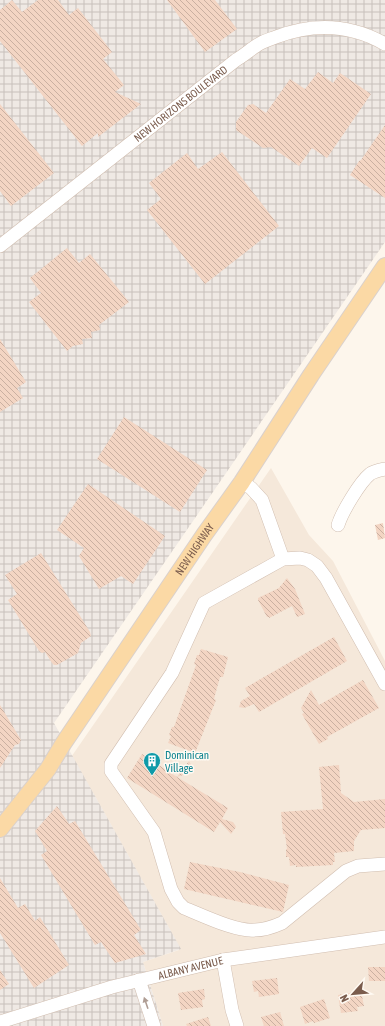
<svg xmlns="http://www.w3.org/2000/svg" width="385" height="1026" viewBox="0 0 385 1026" font-family="'Asap Condensed',sans-serif">
  <defs>
    <pattern id="industrial-grid" width="8" height="8" patternUnits="userSpaceOnUse"><rect width="8" height="8" fill="#efe9e4"/><path d="M0 4h8M4 0v8" fill="none" stroke="#c7c0bb"/></pattern>
    <pattern id="building-back-hatch" width="6" height="6" patternUnits="userSpaceOnUse"><rect width="6" height="6" fill="#f3d5c3"/><path d="M-1 5l2 2M0 0l6 6M5-1l2 2" fill="none" stroke="#cab0a1"/></pattern>
  </defs>
  <rect width="100%" height="100%" fill="#fdf6ec"/>
  <path fill="#f5e8da" d="M271,468L309,535L333,561L385,661V1026H163L143,962L179,950L175,939L92,791L67,763Z"/>
  <path fill="url(#industrial-grid)" d="M0,0H385V242L54,723L181,949L143,962L163,1026H0Z"/>
  <g fill="url(#building-back-hatch)">
    <path d="M12,0L22,12L38,0H58L69,15L78,8L112,52L103,59L124,85L115,92L141,104L98,137V133L82,146L0,41V10Z"/>
    <path d="M167,0H215L237,29L205,52Z"/>
    <path d="M318,72L333,83L340,73L371,94L327,158L312,148L299,166L271,147L263,148L236,130V122L248,105L253,104L266,113L290,79L305,89Z"/>
    <path d="M0,104L54,173L11,206L0,191Z"/>
    <path d="M385,125V198L350,175L359,161L361,160Z"/>
    <path d="M222,152L279,226L205,284L147,210L161,199L149,183L187,153L198,169Z"/>
    <path d="M67,248L79,263L90,254L129,302L99,325L100,330L91,332L92,338L82,339L83,344L73,346L67,351L29,302L41,293L30,278Z"/>
    <path d="M0,339L26,382L17,388L23,398L0,412Z"/>
    <path d="M124,417L207,470L180,512L97,459Z"/>
    <path d="M88,484L165,536L133,584L121,576L99,589L79,556L84,548L57,530Z"/>
    <path d="M383,523L385,538L378,540L375,525Z"/>
    <path d="M41,553L90,632L91,636L81,643L78,653L57,665H54L52,663L45,652L42,653L39,651L8,600L17,594L5,575Z"/>
    <path d="M287,578L295,589L305,614L297,617L292,606L269,618V617H267L258,600V598L279,588Z"/>
    <path d="M334,637L347,661L259,712L254,704L244,708L239,707L241,701L250,696L245,688Z"/>
    <path d="M201,649L228,657L223,677H220L214,699L216,700L195,753L168,743L171,736L169,735L172,727H174L196,665L194,664L197,655H199Z"/>
    <path d="M363,680L379,708L327,737L328,739L319,744L302,714L304,713L301,708L311,690L319,705Z"/>
    <path d="M0,705L21,740L19,744L15,745L0,768Z"/>
    <path d="M142,754L177,777L189,761L193,768L192,772L177,777L228,808L222,819L233,822L235,825L236,827L231,834L220,822L214,832L127,778Z"/>
    <path d="M339,765L341,793L354,802L385,799V828L361,830L354,841V851L334,853L335,862H333V865L296,867V865L290,866L289,857H286V849H287L285,834H283L281,812L323,809L319,767Z"/>
    <path d="M57,806L69,824L75,821L141,930L134,935L146,954L115,963L101,942L95,945L41,855L47,851L35,831Z"/>
    <path d="M190,862L240,872L289,885L283,912L184,889Z"/>
    <path d="M0,878L18,908L25,904L35,921L40,917L69,965L34,988L0,933Z"/>
    <path d="M368,967H385V981H369Z"/>
    <path d="M0,970L9,984L0,990Z"/>
    <path d="M277,978L279,994L259,997L258,991L254,992L252,981Z"/>
    <path d="M204,989L205,999L202,1000L203,1007L181,1010L178,993Z"/>
    <path d="M361,991L364,1006L357,1007L358,1011L341,1013L338,995Z"/>
    <path d="M324,999L330,1018L314,1023L313,1021L305,1024L300,1007Z"/>
    <path d="M280,1012L284,1026H264L261,1017Z"/>
    <path d="M208,1017L211,1026H187L186,1024Z"/>
  </g>
  <g fill="none" stroke-linecap="round" stroke-linejoin="round">
    <defs>
      <g id="minor">
        <path id="s1" d="M0,246L236,60C245,55 253,47 261,43C266,40 271,39 276,37C313,23 350,24 385,44"/>
        <path d="M242,482L251,488L262,500L283,559"/>
        <path d="M338,525C342,512 360,482 370,474C374,471 380,470 385,469"/>
        <path d="M385,684L326,578L317,566L308,560L300,558L283,559L204,603L172,673L111,764V771L154,832L171,889L178,902L184,908C202,915 236,932 255,930C264,930 273,927 282,923L346,871L358,866L385,864"/>
        <path d="M223,960L232,1010L237,1026"/>
        <path d="M139,980L154,1026"/>
        <path id="s2" d="M0,1022L112,987L223,960L385,937"/>
      </g>
      <g id="major">
        <path id="s3" d="M0,829L48,769L63,744L204,535L242,482L311,375L385,266"/>
      </g>
    </defs>
    <use href="#minor" stroke="#d1beb0" stroke-width="14"/>
    <use href="#major" stroke="#dad1cd" stroke-width="18"/>
    <use href="#minor" stroke="#fff" stroke-width="13"/>
    <use href="#major" stroke="#fbd9a5" stroke-width="16"/>
  </g>
  <defs><path id="oneway-solid" d="M-6-.8H1V-3.2L6.5 0L1 3.2V.8H-6Z"/></defs>
  <use fill="#af9d94" href="#oneway-solid" transform="translate(146 1003) rotate(-109)"/>
  <defs>
    <symbol id="building-pin" viewBox="-11 -11 22 30"><path d="M0 17L-7.5 6A9.5 9.5 0 1 1 7.5 6Z" fill="#0f9aa8" stroke="#fffaf3"/><path d="M-4-6H4V6H1V3H-1V6H-4ZM-2.5-4.3h1.7v1.8h-1.7ZM.8-4.3h1.7v1.8H.8ZM-2.5-1h1.7V.8h-1.7ZM.8-1h1.7V.8H.8Z" fill="#fff"/></symbol>
  </defs>
  <g fill-rule="evenodd">
    <use href="#building-pin" x="142" y="751" width="20" height="27"/>
  </g>
  <g text-anchor="middle" dominant-baseline="central" stroke-width="3" stroke-linejoin="round" paint-order="stroke">
    <g font-size="11" fill="#7a5c4d" stroke="#fffaf3">
      <text stroke="none"><textPath href="#s1" startOffset="230">NEW HORIZONS BOULEVARD</textPath></text>
      <text stroke="none"><textPath href="#s3" startOffset="341">NEW HIGHWAY</textPath></text>
      <text stroke="none"><textPath href="#s2" startOffset="198">ALBANY AVENUE</textPath></text>
    </g>
    <g font-size="11" fill="#0d838f" stroke="#fffaf3" text-anchor="start">
      <text x="165" y="755">Dominican<tspan x="165" dy="13">Village</tspan></text>
    </g>
  </g>
  <g transform="translate(353 994) rotate(243)" stroke="#fffaf3" stroke-width="3" paint-order="stroke">
  <path d="M0-3L7 15L0 10L-7 15Z" fill="#7a5c4d"/>
  <text y="-6" font-size="11" font-weight="bold" text-anchor="middle" fill="#7a5c4d">N</text>
  </g>
</svg>
